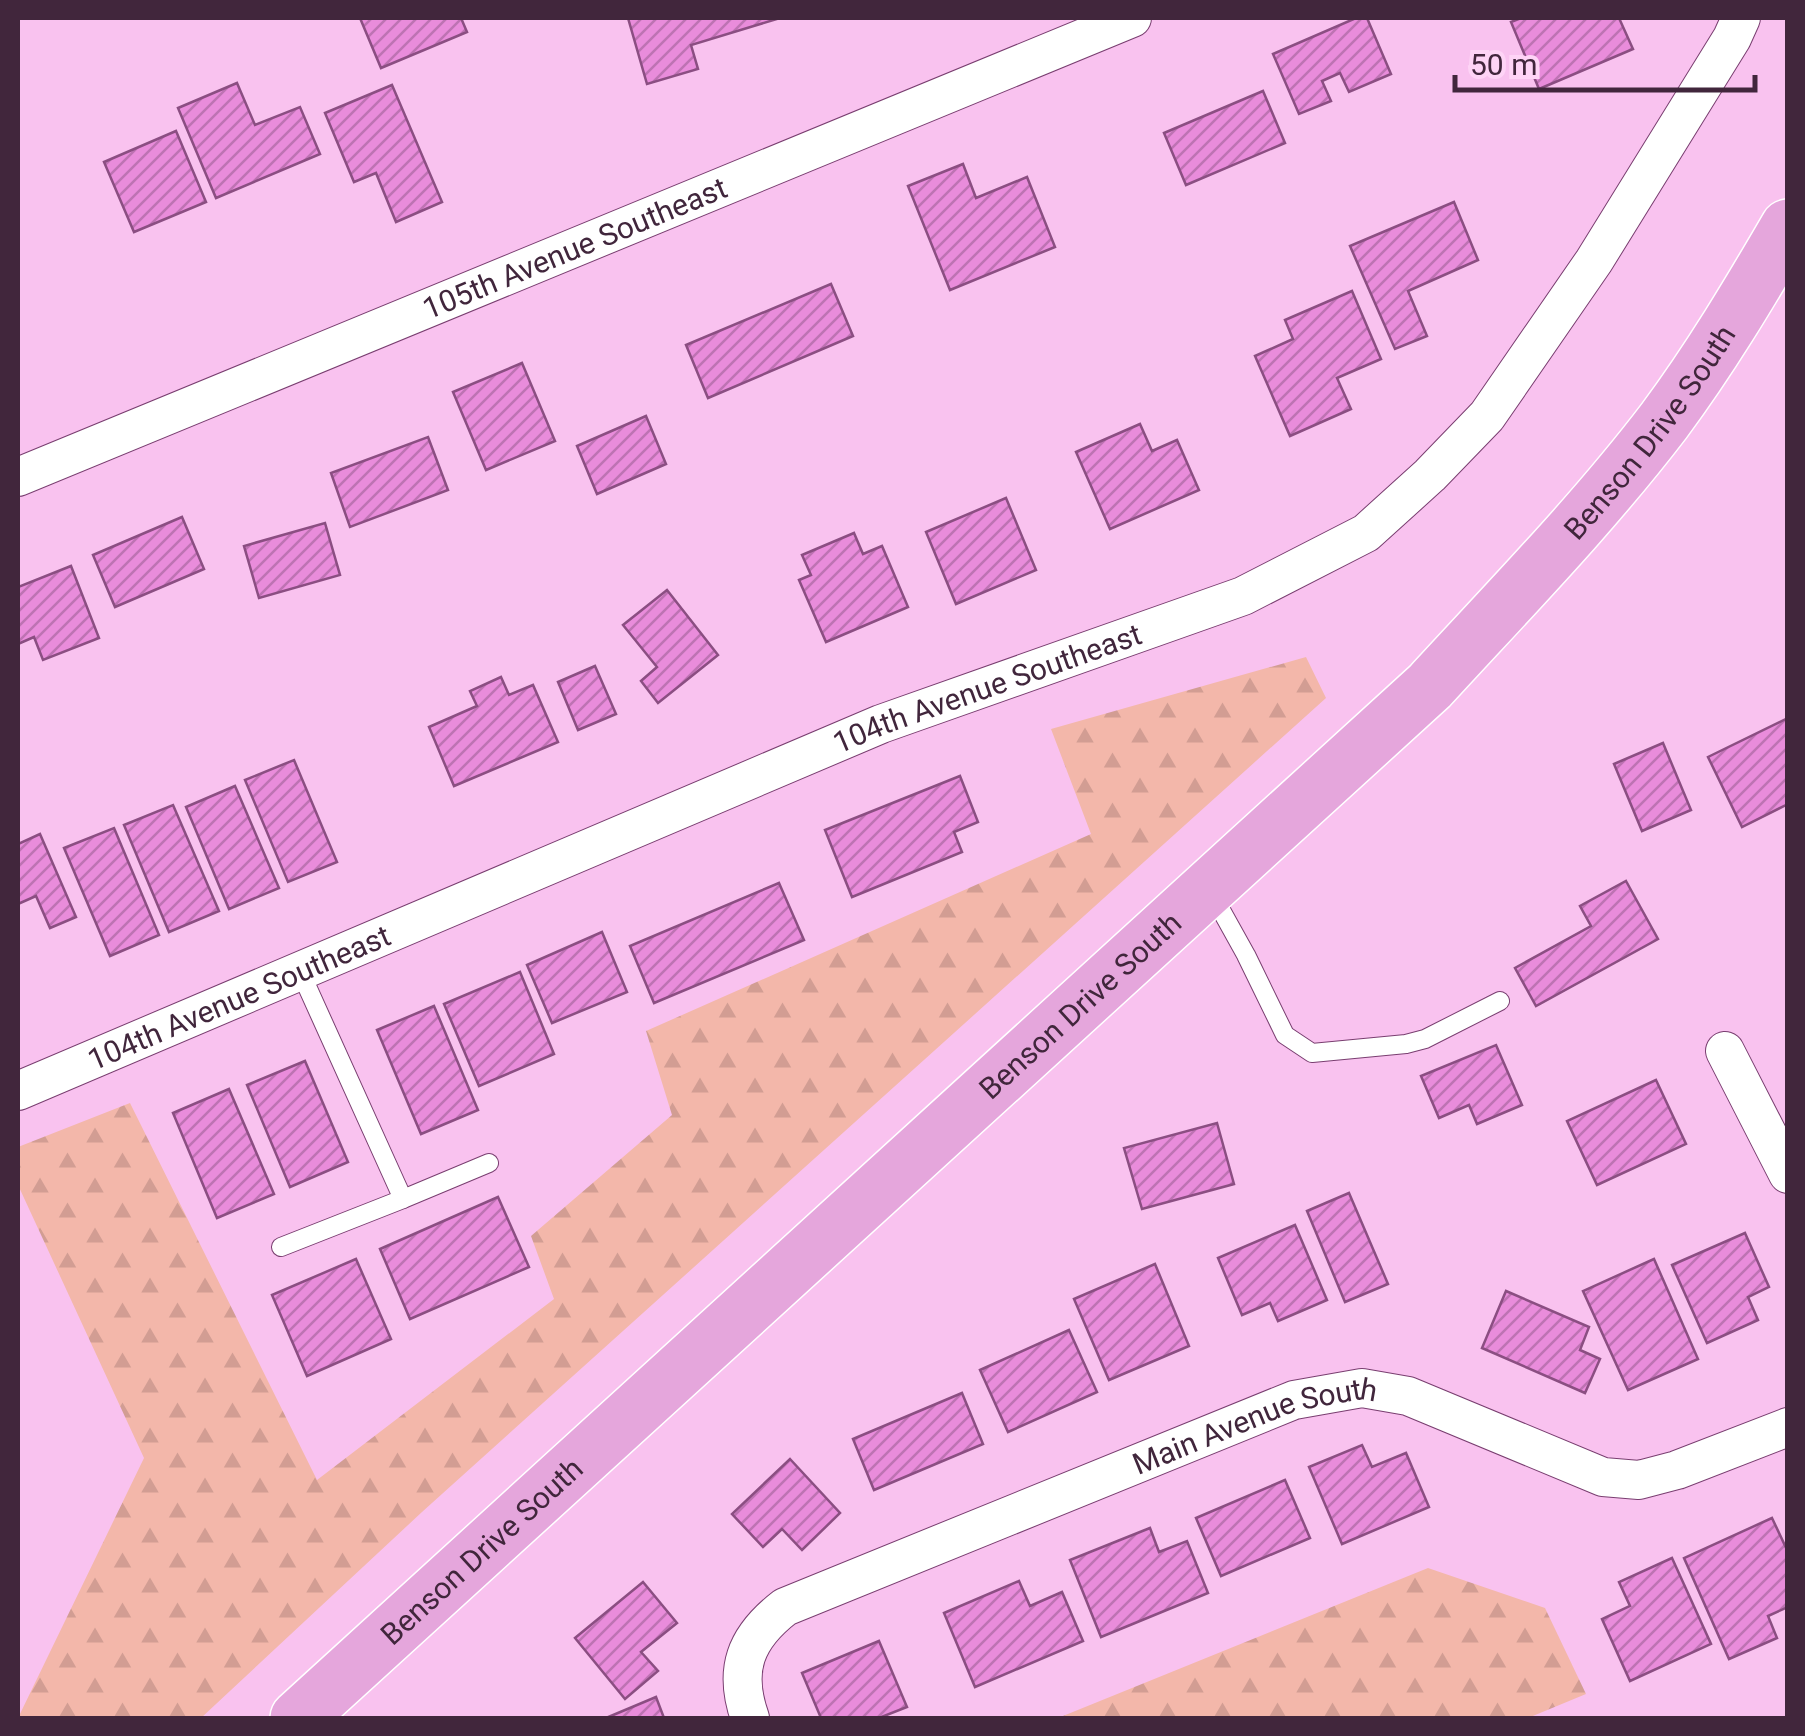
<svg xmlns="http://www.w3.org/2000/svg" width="1805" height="1736" viewBox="0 0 1805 1736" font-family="Roboto,sans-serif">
  <defs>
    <pattern id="forest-firs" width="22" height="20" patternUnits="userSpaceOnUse" patternTransform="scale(2.5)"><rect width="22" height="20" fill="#f3b7aa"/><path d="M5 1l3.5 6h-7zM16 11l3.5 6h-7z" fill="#d29d93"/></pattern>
    <pattern id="building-hatch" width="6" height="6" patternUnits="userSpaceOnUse" patternTransform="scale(2.5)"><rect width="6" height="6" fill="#e98cdb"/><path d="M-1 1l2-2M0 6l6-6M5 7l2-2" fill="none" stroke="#be72b3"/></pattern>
  </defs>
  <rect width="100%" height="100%" fill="#f9c2ef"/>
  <g fill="url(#forest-firs)">
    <path d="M1306,657L1326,698L422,1512L201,1718H18L144,1458L18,1185V1147L130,1103L317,1480L554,1299L531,1236L672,1115L646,1031L1091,834L1051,729Z"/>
    <path d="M1428,1568L1545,1608L1586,1694L1528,1718H1058Z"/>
  </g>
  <g fill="url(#building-hatch)" stroke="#8b4e82" stroke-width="2.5">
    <path d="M360,18H461L467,32L381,68Z"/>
    <path d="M628,18H780L691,45L698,69L647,84Z"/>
    <path d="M1356,18H1367L1391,74L1349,92L1340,73L1322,81L1331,101L1299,114L1273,54Z"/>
    <path d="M1521,18H1619L1633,49L1539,89L1511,22Z"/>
    <path d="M237,83L255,125L300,107L320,154L216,198L178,108Z"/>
    <path d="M392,85L442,202L396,222L376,173L354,182L325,113Z"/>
    <path d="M1263,91L1285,143L1186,185L1164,133Z"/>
    <path d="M176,131L206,202L134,232L104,162Z"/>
    <path d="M963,164L976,198L1027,177L1055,247L950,290L908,186Z"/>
    <path d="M1454,202L1478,260L1408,291L1427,336L1395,349L1350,246Z"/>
    <path d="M831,284L853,336L708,398L686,345Z"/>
    <path d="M1352,291L1381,359L1337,378L1351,409L1290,436L1255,356L1293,339L1285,320Z"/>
    <path d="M522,363L555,441L486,470L453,392Z"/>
    <path d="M646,416L666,464L597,494L577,446Z"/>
    <path d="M1140,424L1152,451L1177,440L1199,490L1110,529L1076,452Z"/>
    <path d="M428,437L448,490L350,527L331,473Z"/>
    <path d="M1006,498L1036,570L956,604L926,532Z"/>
    <path d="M182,517L204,569L115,607L93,555Z"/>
    <path d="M325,523L340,575L259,598L244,546Z"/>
    <path d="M854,533L863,554L882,546L908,607L826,642L799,580L811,575L802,555Z"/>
    <path d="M71,566L99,638L43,660L34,637L18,644V587Z"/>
    <path d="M667,590L718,655L658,703L641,681L657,667L623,625Z"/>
    <path d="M595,666L616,714L578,730L558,682Z"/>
    <path d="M501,677L509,695L533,685L558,742L454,786L429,727L477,706L470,691Z"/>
    <path d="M1788,718V804L1742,827L1708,757Z"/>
    <path d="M1663,743L1691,810L1642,831L1614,764Z"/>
    <path d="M294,760L337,862L288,882L245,780Z"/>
    <path d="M960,776L978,822L954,832L962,852L852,897L825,830Z"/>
    <path d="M235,786L279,888L229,909L186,807Z"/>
    <path d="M173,805L219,911L169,932L124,825Z"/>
    <path d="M114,828L159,935L110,956L64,848Z"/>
    <path d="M40,834L76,917L50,928L36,896L18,904V844Z"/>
    <path d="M1626,881L1658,939L1536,1006L1515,968L1591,926L1580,906Z"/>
    <path d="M779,883L804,940L654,1003L630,946Z"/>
    <path d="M602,932L627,992L552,1023L527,965Z"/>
    <path d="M520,972L554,1054L479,1086L444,1004Z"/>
    <path d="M434,1006L478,1110L421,1134L377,1030Z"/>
    <path d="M1496,1045L1522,1105L1477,1124L1469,1105L1439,1118L1421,1076Z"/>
    <path d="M305,1061L348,1162L290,1187L247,1085Z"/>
    <path d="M1656,1080L1686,1144L1597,1185L1567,1121Z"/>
    <path d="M229,1089L274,1194L217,1218L173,1113Z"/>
    <path d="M1217,1123L1234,1184L1142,1209L1124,1148Z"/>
    <path d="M1349,1193L1388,1284L1345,1302L1307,1211Z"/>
    <path d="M498,1197L529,1267L410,1319L380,1249Z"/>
    <path d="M1295,1225L1327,1300L1278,1321L1270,1303L1242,1315L1218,1258Z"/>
    <path d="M1745,1233L1769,1287L1748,1297L1758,1320L1707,1343L1672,1265Z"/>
    <path d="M356,1259L391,1339L307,1376L272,1295Z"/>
    <path d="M1654,1259L1698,1359L1628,1390L1583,1291Z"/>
    <path d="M1155,1264L1189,1346L1109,1380L1074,1299Z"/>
    <path d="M1506,1291L1589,1327L1580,1350L1600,1359L1585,1393L1482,1348Z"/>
    <path d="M1069,1330L1097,1392L1008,1432L980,1370Z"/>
    <path d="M962,1393L983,1444L874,1490L853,1439Z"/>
    <path d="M1362,1445L1372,1467L1406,1453L1429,1507L1342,1544L1309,1467Z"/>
    <path d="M790,1459L840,1513L802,1550L782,1529L763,1547L732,1514Z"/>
    <path d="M1285,1480L1310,1538L1221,1576L1196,1518Z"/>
    <path d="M1772,1518L1788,1552V1607L1768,1616L1777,1638L1729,1659L1684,1558Z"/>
    <path d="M1150,1528L1159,1552L1187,1541L1208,1593L1101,1637L1070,1560Z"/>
    <path d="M1672,1558L1711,1644L1630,1681L1602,1619L1630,1606L1619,1582Z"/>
    <path d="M1019,1581L1030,1606L1062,1592L1083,1641L975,1687L944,1613Z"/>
    <path d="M643,1582L677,1623L641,1652L658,1671L625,1699L575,1638Z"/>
    <path d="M879,1641L907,1707L879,1718H821L802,1673Z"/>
    <path d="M656,1697L664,1718H606Z"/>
  </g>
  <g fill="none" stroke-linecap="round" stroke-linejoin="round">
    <defs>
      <g id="lane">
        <path d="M1211,892L1246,955L1285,1035L1312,1053L1406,1044L1425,1039L1500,1001"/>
        <path d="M300,971L403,1199L489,1163"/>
        <path d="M281,1247L403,1199"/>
      </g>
      <g id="street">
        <path id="s1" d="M18,477L1132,18"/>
        <path d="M1725,1051L1788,1174"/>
        <path id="s2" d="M18,1091L881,724L1243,596L1366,533L1430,475L1487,416L1594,261L1732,38L1741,18"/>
        <path id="s3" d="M750,1718C733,1670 745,1638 785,1607L1294,1400L1362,1388L1408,1396L1603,1477L1639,1480L1677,1470L1788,1427"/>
      </g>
      <g id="primary">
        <path id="s4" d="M298,1718L1430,686C1509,600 1593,514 1664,421C1710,359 1749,294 1788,227"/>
      </g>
    </defs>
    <use href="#lane" stroke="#793e70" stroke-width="20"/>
    <use href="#street" stroke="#793e70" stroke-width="40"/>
    <use href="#primary" stroke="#fff" stroke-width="58"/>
    <use href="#lane" stroke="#fff" stroke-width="18"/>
    <use href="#street" stroke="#fff" stroke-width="38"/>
    <use href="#primary" stroke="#e5a6dc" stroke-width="55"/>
  </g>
  <g text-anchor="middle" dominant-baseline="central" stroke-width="8" stroke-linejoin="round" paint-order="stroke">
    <g font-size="30" fill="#41263c" stroke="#fed4f6">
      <text stroke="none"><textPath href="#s1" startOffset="602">105th Avenue Southeast</textPath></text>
      <text stroke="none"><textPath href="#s4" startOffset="1868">Benson Drive South</textPath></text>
      <text stroke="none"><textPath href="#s2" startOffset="1050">104th Avenue Southeast</textPath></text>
      <text stroke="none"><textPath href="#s2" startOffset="240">104th Avenue Southeast</textPath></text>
      <text stroke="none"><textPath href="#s4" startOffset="1058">Benson Drive South</textPath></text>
      <text stroke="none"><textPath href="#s3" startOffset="632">Main Avenue South</textPath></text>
      <text stroke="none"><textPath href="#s4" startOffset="248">Benson Drive South</textPath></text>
    </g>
  </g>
  <rect width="1805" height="1736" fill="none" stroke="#41263c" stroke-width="40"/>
  <path d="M1455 75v15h300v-15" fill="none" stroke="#41263c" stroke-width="5"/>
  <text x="1470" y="75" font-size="30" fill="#41263c" stroke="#fed4f6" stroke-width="8" paint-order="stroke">50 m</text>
</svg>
